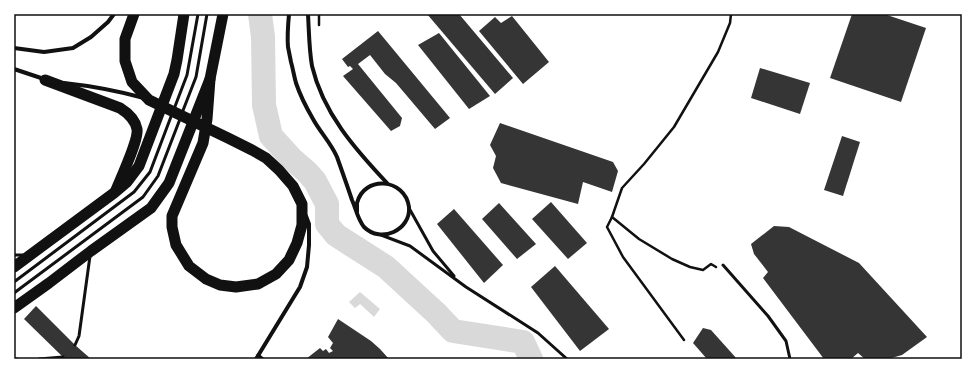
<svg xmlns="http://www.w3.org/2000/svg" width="976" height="373" viewBox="0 0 976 373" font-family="Karla,sans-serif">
  <rect width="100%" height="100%" fill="#fff"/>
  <path fill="#d9d9d9" d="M360,292L380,309L374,317L360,304L355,308L349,302Z"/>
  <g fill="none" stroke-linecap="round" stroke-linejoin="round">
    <path stroke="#d9d9d9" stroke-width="24" d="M260,14L263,37L264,105L271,136L292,159L307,172L315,181L327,204V224L336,235L386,267L436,313L453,331L523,342L531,359"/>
  </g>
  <g fill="#353535">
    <path d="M427,14H459L513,78L495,94Z"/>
    <path d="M852,14H884L926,28L901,102L830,78Z"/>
    <path d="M512,16L549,62L523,84L479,31L495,17L501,23Z"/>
    <path d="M378,31L450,118L435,129L396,83L385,74L370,55L358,64L402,118L400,126L391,131L343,76L353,69L350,66L348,67L342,59Z"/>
    <path d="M439,33L490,96L469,109L418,45Z"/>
    <path d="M760,68L810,83L800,114L751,98Z"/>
    <path d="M500,123L613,162L618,171L612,192L583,182L578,204L501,183L493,168L496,156L490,145Z"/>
    <path d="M842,136L860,142L843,196L824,190Z"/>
    <path d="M551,202L587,243L568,259L532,219Z"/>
    <path d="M499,203L536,244L517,259L482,219Z"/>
    <path d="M454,209L503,265L484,283L437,224Z"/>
    <path d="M774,226L789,227L859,263L927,337L902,355L888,359H865L858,353L851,359H824L763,278L768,272L754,254L751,244Z"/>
    <path d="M555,266L609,329L580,351L531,287Z"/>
    <path d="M36,306L75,345L91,359H65L24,319Z"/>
    <path d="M338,319L371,341L380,349L389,359H306L320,348L323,351L326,349L329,353L333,351L330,348L333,343L328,337Z"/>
    <path d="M703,328L711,330L737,359H707L693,343Z"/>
  </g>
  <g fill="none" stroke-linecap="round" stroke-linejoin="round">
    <g stroke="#111" stroke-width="2.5">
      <path d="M319,25V14"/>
      <path d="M612,217L607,227L623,257L684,340"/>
      <path d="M716,267L711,264L703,270L690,267L672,259L639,239L612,217L622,188L644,164L674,127L718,52L730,23L731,14"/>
    </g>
    <g stroke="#111" stroke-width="3">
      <path d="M174,109L187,75L198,14"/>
      <path d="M182,113L196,77L207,14"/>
      <path d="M409,208L433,251L454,276"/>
      <path d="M381,235L410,246L466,287L538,333L567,359"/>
      <path d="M14,255H23"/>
      <path d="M723,265L768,316L786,341L790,359"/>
      <path d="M14,282L134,192L150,172L172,114"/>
      <path d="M14,293L143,197L158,176L180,119"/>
      <path d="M75,345L79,336L90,256"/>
      <path d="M258,355L263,359"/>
      <path d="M14,359H17"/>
      <path d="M39,359L63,357"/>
    </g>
    <g stroke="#111" stroke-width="4">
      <path d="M289,14C288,25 287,36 288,47C289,52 290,57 291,62C293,69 294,76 296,83C300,95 306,107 313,119C320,132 331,143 337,157C342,171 347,185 352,200C356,209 358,220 364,227C381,244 411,230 409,207C405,178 364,175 357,203C357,206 357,209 357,212"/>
      <path d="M308,14C309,31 309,49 312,66C323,113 355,149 387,183"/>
      <path d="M14,48L44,52L73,48L91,37L108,22L114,14"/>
      <path d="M14,69L44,79"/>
      <path d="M64,83C92,86 118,91 144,98"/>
      <path d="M256,359L300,287L307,267L309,245V224L306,216"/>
    </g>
    <g stroke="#111" stroke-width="11">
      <path d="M134,14L125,39V61L132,82L149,100L228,138L252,150L266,158L279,170L293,186L302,204V225L297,243L289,260L276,274L258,284L236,287L220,285L206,279L189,266L176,245L172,227V216L203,143L207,119L210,79"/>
      <path d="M45,80L120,108C128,113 135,119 137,129C139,139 121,178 116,190"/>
      <path d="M14,267L114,193L127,182L139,166L174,74L177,60L184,14"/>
      <path d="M14,308L49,283L91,251L151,208L169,183L210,79L223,14"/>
    </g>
  </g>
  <rect width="976" height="373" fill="none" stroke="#ffffff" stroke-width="30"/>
  <rect x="15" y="15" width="946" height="343" fill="none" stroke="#111" stroke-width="1.5"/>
</svg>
